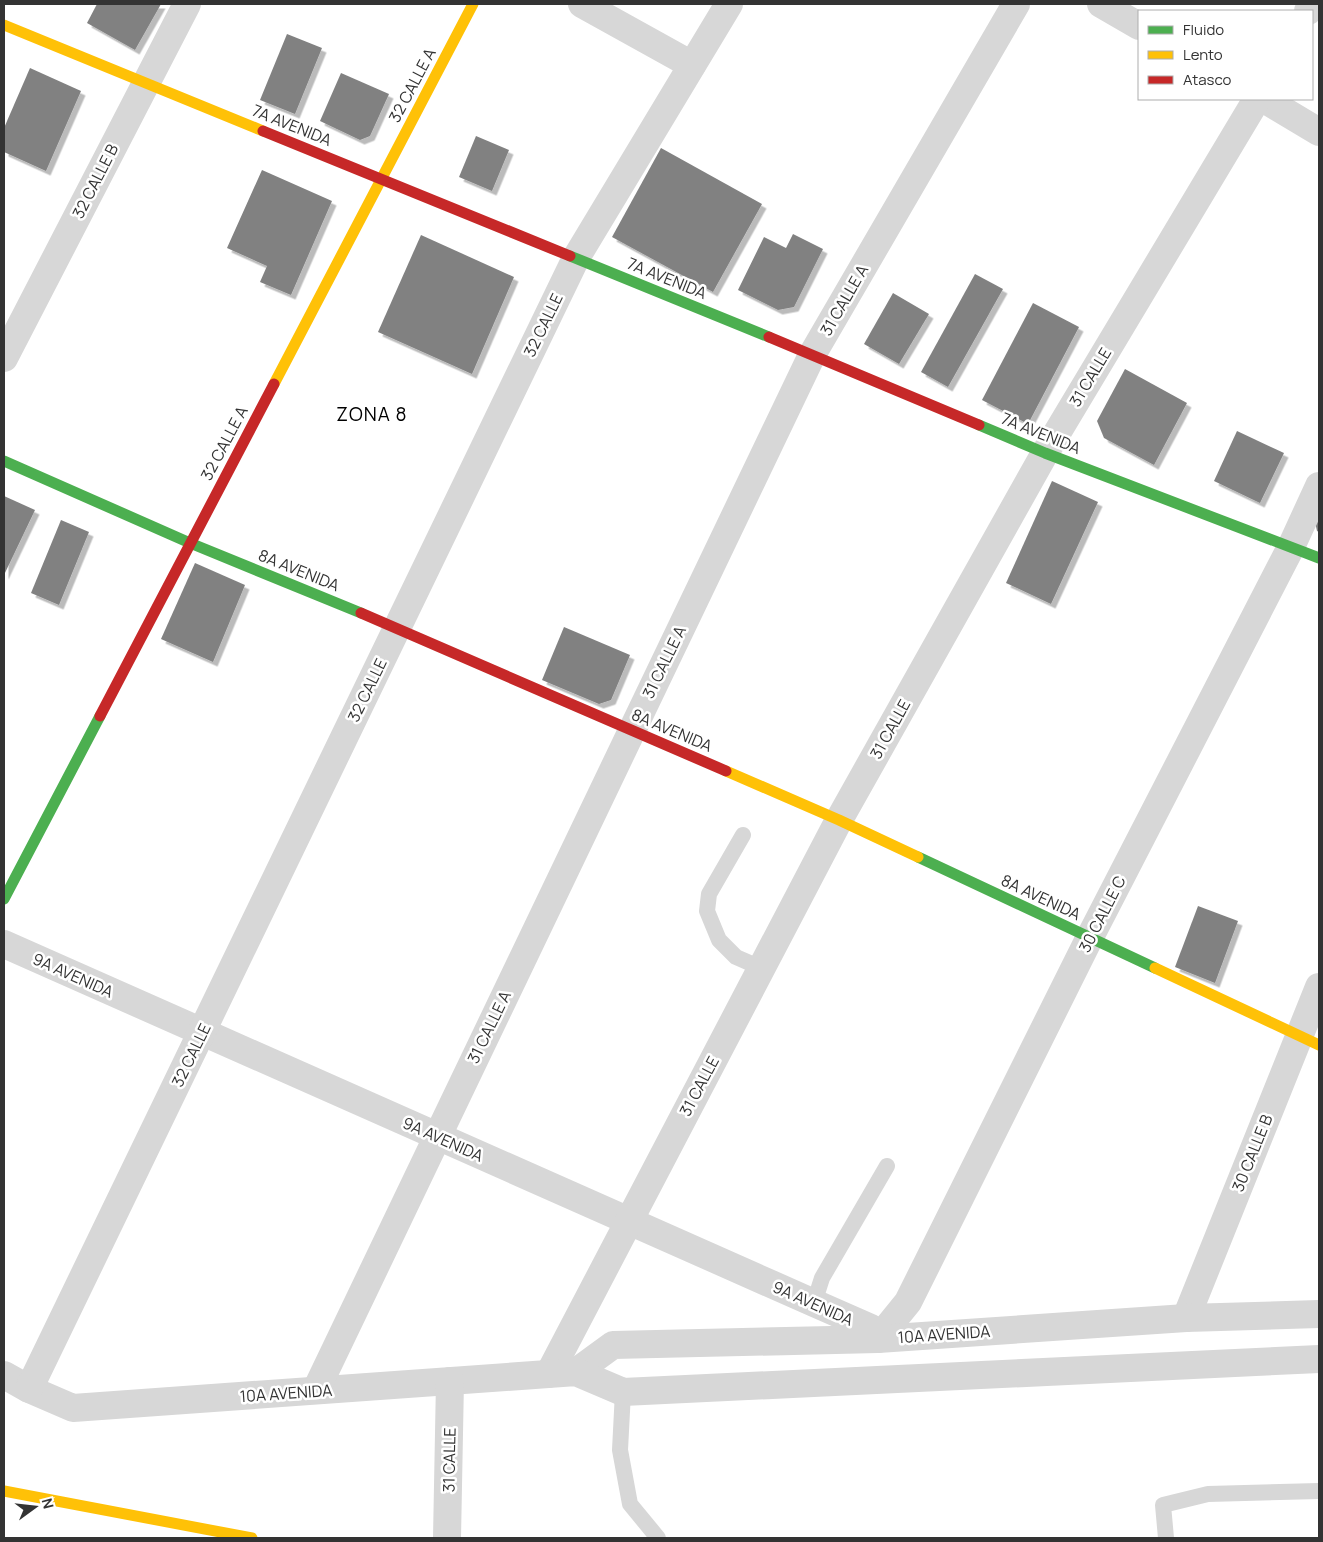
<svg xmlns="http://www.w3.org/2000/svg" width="1323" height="1542" viewBox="0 0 1323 1542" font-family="Manrope,sans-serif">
  <defs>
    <filter id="shadow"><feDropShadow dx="4.5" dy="4.5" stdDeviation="0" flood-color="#0004"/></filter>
  </defs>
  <rect width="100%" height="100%" fill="#fff"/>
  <g fill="#818181" filter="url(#shadow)">
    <path d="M97,4H161L135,50L87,23Z"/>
    <path d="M287,34L322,48L295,114L260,100Z"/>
    <path d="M30,68L81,91L46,171L4,152V128Z"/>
    <path d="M341,73L389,94L370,136L360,140L320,121Z"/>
    <path d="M476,136L509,150L492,191L459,177Z"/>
    <path d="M661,148L762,204L713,292L612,237Z"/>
    <path d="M262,170L332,201L291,295L260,282L267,266L227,248Z"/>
    <path d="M793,234L823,249L794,307L778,310L738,290L764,237L786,248Z"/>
    <path d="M421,235L514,277L472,374L378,332Z"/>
    <path d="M975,274L1003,289L948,387L921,372Z"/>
    <path d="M893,293L929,314L899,364L864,344Z"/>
    <path d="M1033,303L1079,327L1028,424L982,400Z"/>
    <path d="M1125,369L1187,403L1154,465L1104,438L1097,421Z"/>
    <path d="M1237,431L1284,453L1260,503L1214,481Z"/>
    <path d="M1052,481L1098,502L1051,604L1006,583Z"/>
    <path d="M4,496L35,510L4,575Z"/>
    <path d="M1319,506V532L1317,531L1314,517Z"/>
    <path d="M61,520L89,532L59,605L31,593Z"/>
    <path d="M195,563L245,585L213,662L161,639Z"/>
    <path d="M564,627L630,655L611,700L599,704L542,680Z"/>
    <path d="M1198,906L1238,921L1215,983L1175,967Z"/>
  </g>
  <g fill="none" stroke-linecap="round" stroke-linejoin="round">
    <g stroke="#d7d7d7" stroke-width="16">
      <path d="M743,835L709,894L707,911L719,940L736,957L761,968"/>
      <path d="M814,1303L822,1278L887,1166"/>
      <path d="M623,1392L620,1450L630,1504L658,1538"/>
      <path d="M1166,1538L1163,1505L1208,1494L1319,1491"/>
    </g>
    <g stroke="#d7d7d7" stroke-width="28">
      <path d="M582,4L692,65"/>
      <path d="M1101,4L1139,26"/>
      <path d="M1308,11L1312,4"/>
      <path d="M1264,99L1319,132"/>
      <path d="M4,358L187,4"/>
      <path d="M4,944L814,1303L871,1328L878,1339L908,1302L1090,937L1291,547L1319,486"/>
      <path d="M1186,1318L1319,987"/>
      <path d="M576,1372L613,1345L878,1339L1186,1318L1319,1314"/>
      <path d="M549,1374L839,820L1045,453L1257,99"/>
      <path d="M4,1375L29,1389L73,1408L576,1372L623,1392L1319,1359"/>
      <path d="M29,1389L576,258L729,4"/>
      <path d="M316,1390L812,355L1016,4"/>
      <path d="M447,1538L450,1381"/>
    </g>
    <g stroke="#4caf50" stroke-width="11">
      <path d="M570,256L769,337"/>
      <path d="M979,425L1045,453L1319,558"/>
      <path d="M4,461L190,543L361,613"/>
      <path d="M918,857L1155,968"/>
      <path d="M4,899L100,716"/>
    </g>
    <g stroke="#ffc107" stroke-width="11">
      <path d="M4,25L263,131"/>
      <path d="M274,384L473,4"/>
      <path d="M726,771L839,820L918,857"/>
      <path d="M1155,968L1319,1045"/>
      <path d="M4,1491L252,1538"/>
    </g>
    <g stroke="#c62828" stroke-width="11">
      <path d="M263,131L570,256"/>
      <path d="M769,337L979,425"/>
      <path d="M361,613L726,771"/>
      <path d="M100,716L274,384"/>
    </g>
  </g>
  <g text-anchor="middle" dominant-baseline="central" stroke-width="5" stroke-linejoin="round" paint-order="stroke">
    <g font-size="16" fill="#333" stroke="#fff">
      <text transform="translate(412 85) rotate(-62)">32 CALLE A</text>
      <text transform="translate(292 125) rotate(22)">7A AVENIDA</text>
      <text transform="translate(95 181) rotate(-63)">32 CALLE B</text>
      <text transform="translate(667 278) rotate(22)">7A AVENIDA</text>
      <text transform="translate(844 300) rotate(-60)">31 CALLE A</text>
      <text transform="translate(543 325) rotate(-64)">32 CALLE</text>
      <text transform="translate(1090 377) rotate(-59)">31 CALLE</text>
      <text transform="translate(1041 433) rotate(22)">7A AVENIDA</text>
      <text transform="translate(224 443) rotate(-62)">32 CALLE A</text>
      <text transform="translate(299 570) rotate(22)">8A AVENIDA</text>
      <text transform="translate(664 662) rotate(-64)">31 CALLE A</text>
      <text transform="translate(367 690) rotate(-64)">32 CALLE</text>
      <text transform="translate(890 729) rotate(-61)">31 CALLE</text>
      <text transform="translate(672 730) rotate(23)">8A AVENIDA</text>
      <text transform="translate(1041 897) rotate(25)">8A AVENIDA</text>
      <text transform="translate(1102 914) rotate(-63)">30 CALLE C</text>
      <text transform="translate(73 975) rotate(24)">9A AVENIDA</text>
      <text transform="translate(489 1027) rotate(-64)">31 CALLE A</text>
      <text transform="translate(191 1055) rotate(-64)">32 CALLE</text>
      <text transform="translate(699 1086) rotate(-62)">31 CALLE</text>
      <text transform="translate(443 1139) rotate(24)">9A AVENIDA</text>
      <text transform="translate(1252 1153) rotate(-68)">30 CALLE B</text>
      <text transform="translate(813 1303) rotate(24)">9A AVENIDA</text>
      <text transform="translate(944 1334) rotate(-4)">10A AVENIDA</text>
      <text transform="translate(286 1393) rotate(-4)">10A AVENIDA</text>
      <text transform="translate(449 1460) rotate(-89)">31 CALLE</text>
    </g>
    <g font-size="19" letter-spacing="1" fill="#000" stroke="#fff">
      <text x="372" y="414">ZONA 8</text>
    </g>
  </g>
  <rect width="1323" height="1542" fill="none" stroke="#333333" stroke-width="10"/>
  <rect x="1138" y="10" width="175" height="90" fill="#ffffff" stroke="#adadad"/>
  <rect x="1148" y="26" width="25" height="8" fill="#4caf50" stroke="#adadad"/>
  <text x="1183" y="35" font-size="15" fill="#333333">Fluido</text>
  <rect x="1148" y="51" width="25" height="8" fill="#ffc107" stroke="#adadad"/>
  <text x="1183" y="60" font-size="15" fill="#333333">Lento</text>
  <rect x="1148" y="76" width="25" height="8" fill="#c62828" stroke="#adadad"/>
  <text x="1183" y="85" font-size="15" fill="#333333">Atasco</text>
  <g transform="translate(35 1507) rotate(75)" stroke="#ffffff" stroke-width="4" paint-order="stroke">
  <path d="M0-4L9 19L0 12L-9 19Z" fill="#333333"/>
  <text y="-8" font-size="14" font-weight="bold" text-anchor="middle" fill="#333333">N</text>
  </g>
</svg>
